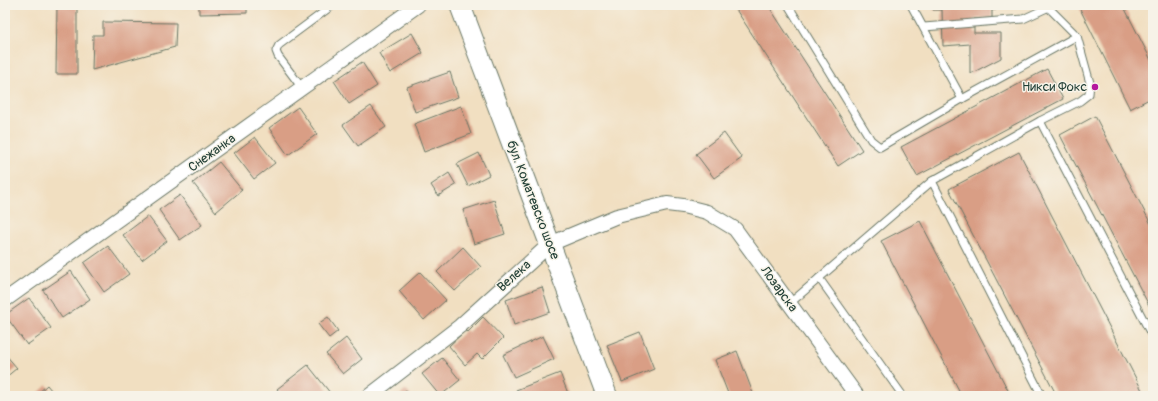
<svg xmlns="http://www.w3.org/2000/svg" width="1158" height="401" viewBox="0 0 1158 401" font-family="Pangolin,sans-serif">
  <rect width="100%" height="100%" fill="#f7f3e8"/>
  <filter id="ink" filterUnits="userSpaceOnUse"><feTurbulence type="fractalNoise" baseFrequency=".025" numOctaves="2"/><feDisplacementMap in="SourceGraphic" scale="8" xChannelSelector="R" yChannelSelector="G"/><feConvolveMatrix kernelMatrix="1 2 1 2 8 2 1 2 1" color-interpolation-filters="sRGB"/></filter>
  <filter id="wash" filterUnits="userSpaceOnUse"><feTurbulence type="fractalNoise" baseFrequency=".012" numOctaves="4" result="noise"/><feDisplacementMap in="SourceGraphic" scale="16" xChannelSelector="R" yChannelSelector="G"/><feGaussianBlur stdDeviation="0.9" result="paint"/><feColorMatrix in="noise" values="0 0 0 0 0 0 0 0 0 0 0 0 0 0 0 0 0 1.4 0 .05"/><feComposite in="paint" operator="in"/></filter>
  <g filter="url(#wash)">
    <rect width="100%" height="100%" fill="#f1dfc1"/>
    <g id="blocks">
      <g fill="#d99e85">
        <path d="M57,5H77V74H56Z"/>
        <path d="M199,5H247V13L199,14Z"/>
        <path d="M733,5H768L862,150L838,166Z"/>
        <path d="M933,5H996V10H992V18L974,19V33H1001V58L970,74V44L943,46L942,10H933Z"/>
        <path d="M1078,5H1123L1153,64V97L1130,109Z"/>
        <path d="M103,22L176,23L175,47L92,70L93,35H103Z"/>
        <path d="M412,33L423,53L390,73L379,53Z"/>
        <path d="M362,62L377,86L349,104L334,81Z"/>
        <path d="M1047,69L1063,99L917,176L901,147Z"/>
        <path d="M450,72L458,97L415,112L407,87Z"/>
        <path d="M371,106L386,127L358,146L343,125Z"/>
        <path d="M461,106L471,134L424,152L414,124Z"/>
        <path d="M298,107L317,134L288,155L269,128Z"/>
        <path d="M1095,116L1153,228V313L1060,135Z"/>
        <path d="M724,133L742,158L714,178L696,154Z"/>
        <path d="M255,137L275,163L254,179L234,153Z"/>
        <path d="M1019,152L1145,396H1057L949,189Z"/>
        <path d="M479,153L489,175L468,186L457,164Z"/>
        <path d="M219,162L242,190L216,212L193,183Z"/>
        <path d="M449,173L456,185L438,196L431,185Z"/>
        <path d="M180,195L202,225L180,240L159,210Z"/>
        <path d="M494,200L505,234L474,244L463,210Z"/>
        <path d="M148,216L167,241L142,260L123,235Z"/>
        <path d="M920,221L1011,396H962L881,241Z"/>
        <path d="M108,246L129,274L104,292L84,263Z"/>
        <path d="M463,247L481,267L455,291L437,272Z"/>
        <path d="M71,271L90,299L62,318L43,290Z"/>
        <path d="M420,272L446,300L424,320L399,291Z"/>
        <path d="M542,287L550,312L514,325L506,300Z"/>
        <path d="M29,298L51,328L27,345L5,315Z"/>
        <path d="M328,317L338,331L329,338L318,324Z"/>
        <path d="M483,317L503,338L482,359L477,354L465,365L449,346L466,330L468,332Z"/>
        <path d="M640,332L654,369L622,382L607,345Z"/>
        <path d="M543,336L554,359L514,377L503,355Z"/>
        <path d="M346,338L362,359L343,374L326,354Z"/>
        <path d="M737,351L754,396H729L715,360Z"/>
        <path d="M5,354L17,368L5,378Z"/>
        <path d="M442,358L460,380L440,396L422,374Z"/>
        <path d="M308,365L331,394L328,396H282L277,389Z"/>
        <path d="M560,373L569,396H519L516,390Z"/>
        <path d="M47,385L56,396H35Z"/>
        <path d="M406,390L411,396H399Z"/>
      </g>
    </g>
  </g>
  <g filter="url(#ink)">
    <use href="#blocks" fill-opacity="0" stroke="#687665" stroke-width="1"/>
    <g fill="none" stroke-linecap="round" stroke-linejoin="round">
      <defs>
        <g id="service">
          <path d="M788,5L871,140L880,147L962,99L1077,36"/>
          <path d="M911,5L962,99"/>
          <path d="M924,27L1023,19L1049,7"/>
          <path d="M302,88L278,56L276,51L279,45L333,5"/>
          <path d="M1040,121L1153,338"/>
          <path d="M932,181L1042,396"/>
          <path d="M819,278L903,396"/>
          <path d="M789,304L932,181L1040,121L1080,101L1089,94L1090,83L1077,36L1046,5"/>
        </g>
        <g id="minor">
          <path d="M5,300L418,5"/>
          <path d="M369,396L460,326L550,244L617,216L667,204L683,206L707,212L735,229L857,396"/>
        </g>
        <path id="secondary" d="M460,5L607,396"/>
      </defs>
      <use href="#service" stroke="#687665" stroke-width="9"/>
      <use href="#minor" stroke="#687665" stroke-width="16"/>
      <use href="#secondary" stroke="#687665" stroke-width="22"/>
      <use href="#service" stroke="#fff" stroke-width="7"/>
      <use href="#minor" stroke="#fff" stroke-width="14"/>
      <use href="#secondary" stroke="#fff" stroke-width="20"/>
    </g>
  </g>
  <circle fill="#b5179e" stroke="#f7f3e8" stroke-width="1.5" cx="1095" cy="87" r="4"/>
  <g text-anchor="middle" dominant-baseline="central" stroke-width="3" stroke-linejoin="round" paint-order="stroke">
    <g font-size="13" fill="#1f3d34" stroke="#f7f3e8" text-anchor="end">
      <text x="1087" y="87">Никси Фокс</text>
    </g>
    <g font-size="13" fill="#1f3d34" stroke="#f7f3e8">
      <text transform="translate(212 153) rotate(-36)">Снежанка</text>
      <text transform="translate(533 200) rotate(69)">бул. Коматевско шосе</text>
      <text transform="translate(514 276) rotate(-42)">Велека</text>
      <text transform="translate(779 289) rotate(54)">Лозарска</text>
    </g>
  </g>
  <rect width="1158" height="401" fill="none" stroke="#f7f3e8" stroke-width="20"/>
</svg>
